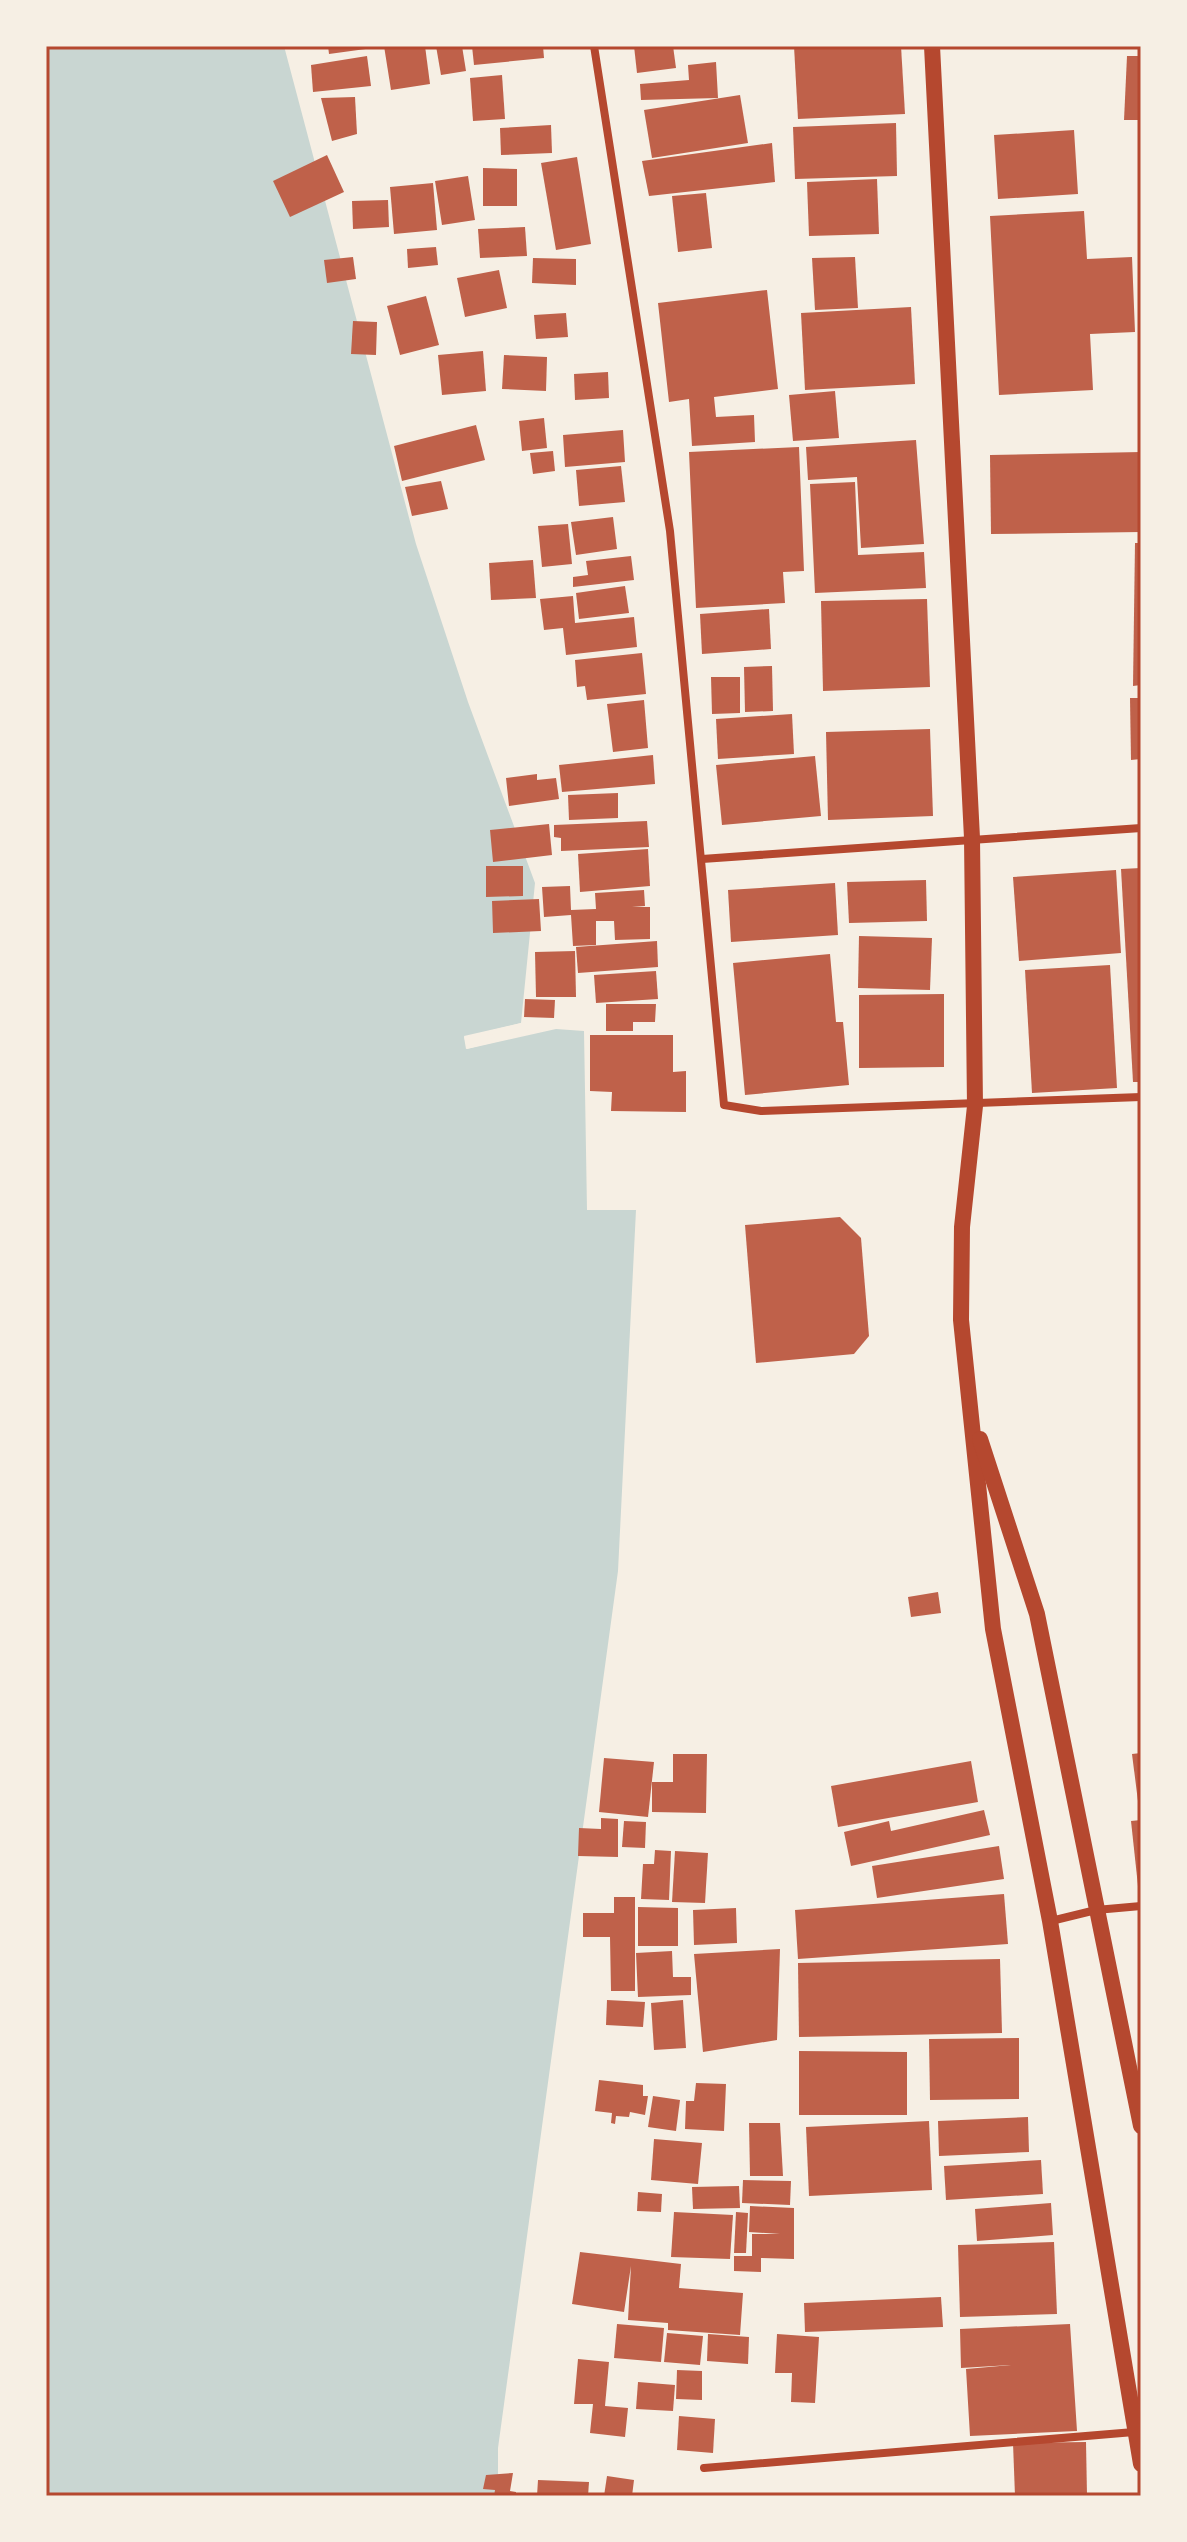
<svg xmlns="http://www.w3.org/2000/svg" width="1187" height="2542" viewBox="0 0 1187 2542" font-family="Inter,sans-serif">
  <rect width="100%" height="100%" fill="#f6efe4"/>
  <path fill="#c9d6d2" d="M46,46H284L416,544L468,702L535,883L521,1023L464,1036L467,1049L556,1029L584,1031L587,1210H636L618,1571L498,2448V2496H46Z"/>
  <path fill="#f6efe4" d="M525,1022L522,1027L468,1040L469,1044L541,1027L542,1031L466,1049L464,1037Z"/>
  <g fill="#bf614a">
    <path d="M328,46H373V48L329,54Z"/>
    <path d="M384,46H425L430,84L391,90Z"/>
    <path d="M436,46H462L466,71L441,75Z"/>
    <path d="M472,46H543L544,58L474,65Z"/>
    <path d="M634,46H673L676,68L637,73Z"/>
    <path d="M794,46H901L905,114L798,119Z"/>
    <path d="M367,56L371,86L313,92L311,65Z"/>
    <path d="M1127,56H1141V120H1124Z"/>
    <path d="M716,62L718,98L641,100L640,84L689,80L688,65Z"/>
    <path d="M502,75L505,119L473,121L470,78Z"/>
    <path d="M740,95L748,143L652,158L644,110Z"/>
    <path d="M355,97L357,134L332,141L321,98Z"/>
    <path d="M896,123L897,176L795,179L793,127Z"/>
    <path d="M551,125L552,153L501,155L500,128Z"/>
    <path d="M1074,130L1078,194L998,199L994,135Z"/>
    <path d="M772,143L775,182L649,196L642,161Z"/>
    <path d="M327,155L344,192L290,217L273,181Z"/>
    <path d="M577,157L591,244L556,250L541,163Z"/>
    <path d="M483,168L517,169V206H483Z"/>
    <path d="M468,176L475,220L442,225L435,181Z"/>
    <path d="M877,179L879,234L809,236L807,182Z"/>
    <path d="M433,183L437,230L394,234L390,187Z"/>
    <path d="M706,193L712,248L678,252L672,196Z"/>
    <path d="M388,200L389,227L353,229L352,201Z"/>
    <path d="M1084,211L1087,259L1132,257L1135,332L1090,334L1093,390L999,395L990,216Z"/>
    <path d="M525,227L527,256L480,258L478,229Z"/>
    <path d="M436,247L438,265L408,268L407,249Z"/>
    <path d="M353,257L356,279L327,283L324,260Z"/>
    <path d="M855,257L858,308L815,310L812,258Z"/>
    <path d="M533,258L576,259V285L532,283Z"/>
    <path d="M499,270L507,308L465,317L457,278Z"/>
    <path d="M767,290L778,389L714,397L716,417L754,415L755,442L692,446L689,399L669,402L658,303Z"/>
    <path d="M426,296L439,345L400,355L387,306Z"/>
    <path d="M911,307L915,384L805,390L801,313Z"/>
    <path d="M566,313L568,337L536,339L534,315Z"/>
    <path d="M353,321L377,322L376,355L351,354Z"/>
    <path d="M483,351L486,391L442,395L438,355Z"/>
    <path d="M504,355L547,357L546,391L502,389Z"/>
    <path d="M608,372L609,398L575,400L574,374Z"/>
    <path d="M835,391L839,438L793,441L789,395Z"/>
    <path d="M544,418L547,448L522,451L519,421Z"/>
    <path d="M476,425L485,460L402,481L394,446Z"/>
    <path d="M623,430L625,462L565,467L563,435Z"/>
    <path d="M916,440L924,544L861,548L857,477L808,480L806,447Z"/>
    <path d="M799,447L804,571L783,572L785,603L696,608L689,452Z"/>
    <path d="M553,451L555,471L533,474L530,453Z"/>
    <path d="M1141,452V532L991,534L990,455Z"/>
    <path d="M621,466L625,502L579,506L576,470Z"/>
    <path d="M441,481L448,509L412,516L405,487Z"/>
    <path d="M855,482L858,555L924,552L926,588L815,593L810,484Z"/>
    <path d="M613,517L617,549L576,555L571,522Z"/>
    <path d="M568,524L572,564L542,567L538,526Z"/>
    <path d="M1135,543H1141V685L1133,686Z"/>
    <path d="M631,556L634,580L573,587V577L588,575L586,561Z"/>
    <path d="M533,560L536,598L491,600L489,563Z"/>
    <path d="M625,586L629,613L579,619L576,593Z"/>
    <path d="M573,596L575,623L634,617L637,647L566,655L563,628L544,630L540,599Z"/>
    <path d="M927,599L930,687L823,691L821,601Z"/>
    <path d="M769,609L771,649L702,654L700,614Z"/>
    <path d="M642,653L646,694L587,700L585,686L577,687L575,660Z"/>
    <path d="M772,666L773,711L745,712L744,667Z"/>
    <path d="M711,677H740V713L712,714Z"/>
    <path d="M1130,698H1141V759L1131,760Z"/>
    <path d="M644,700L648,748L613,752L607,704Z"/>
    <path d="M792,714L794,754L718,759L716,719Z"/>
    <path d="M930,729L933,816L828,820L826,732Z"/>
    <path d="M653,755L655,784L562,792L559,765Z"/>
    <path d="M815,756L821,816L722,825L716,765Z"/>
    <path d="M537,774V780L556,778L559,799L509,806L506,778Z"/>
    <path d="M618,793V818L569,820L568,795Z"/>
    <path d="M647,821L649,847L561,851V838L554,837V825Z"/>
    <path d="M549,824L552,855L493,862L490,830Z"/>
    <path d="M648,849L650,886L580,892L578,854Z"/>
    <path d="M486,866H523V896L486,897Z"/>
    <path d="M1141,868V1082H1133L1121,869Z"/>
    <path d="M1116,870L1121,953L1019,961L1013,877Z"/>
    <path d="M926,880L927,921L849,923L847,882Z"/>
    <path d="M835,883L838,935L731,942L728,890Z"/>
    <path d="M570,886L571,910L596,909L595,893L644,890L645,906L632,907H650V939L615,940L614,921H596V945L573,946L571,915L544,917L542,887Z"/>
    <path d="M539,899L541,931L493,933L492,901Z"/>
    <path d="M859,936L932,938L930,990L858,988Z"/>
    <path d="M657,941L658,967L578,973L576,947Z"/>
    <path d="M575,951L576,997H536L535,952Z"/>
    <path d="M830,954L836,1022H843L849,1085L745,1095L733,963Z"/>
    <path d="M1110,965L1117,1088L1032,1093L1025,970Z"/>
    <path d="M656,971L658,999L596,1003L594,975Z"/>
    <path d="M944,994V1067L859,1068V995Z"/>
    <path d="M525,999L555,1000L554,1018L524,1017Z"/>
    <path d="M606,1004H656L655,1022H633V1031H606Z"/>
    <path d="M590,1035H673V1072L686,1071V1112L611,1111L612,1092L590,1091Z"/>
    <path d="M840,1217L861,1238L869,1336L854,1354L756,1363L745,1225Z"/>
    <path d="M938,1592L941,1613L911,1617L908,1597Z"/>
    <path d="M1141,1753V1809H1139L1132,1754Z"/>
    <path d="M673,1754H707L706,1813L652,1812V1782H673Z"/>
    <path d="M604,1758L654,1762L648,1817L599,1812Z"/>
    <path d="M971,1761L978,1802L838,1827L831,1786Z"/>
    <path d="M984,1810L990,1835L851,1866L844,1832L889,1821L891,1831Z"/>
    <path d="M601,1818L618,1819V1857L578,1856L579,1828L601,1829Z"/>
    <path d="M1141,1820V1886H1138L1131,1821Z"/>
    <path d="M624,1821L646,1822L645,1848L622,1847Z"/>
    <path d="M999,1846L1004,1879L877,1898L872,1866Z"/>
    <path d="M655,1850L671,1851L669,1900L641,1899L643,1864H654Z"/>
    <path d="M675,1851L708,1853L705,1903L672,1902Z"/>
    <path d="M1004,1894L1008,1944L798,1959L795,1910Z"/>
    <path d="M614,1897H635V1991H611L610,1937H583V1913H614Z"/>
    <path d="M638,1907L678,1908V1946H638Z"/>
    <path d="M736,1908L737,1943L694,1945L693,1910Z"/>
    <path d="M780,1949L777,2040L703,2052L694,1954Z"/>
    <path d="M672,1951L673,1977H691V1995L638,1997L636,1953Z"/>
    <path d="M1000,1959L1002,2033L799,2037L798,1963Z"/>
    <path d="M607,2000L645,2002L643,2027L606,2025Z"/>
    <path d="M683,2000L686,2048L654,2050L651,2003Z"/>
    <path d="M1019,2038V2099L930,2100L929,2039Z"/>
    <path d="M799,2051L907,2052V2115H799Z"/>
    <path d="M599,2080L643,2085V2096H648L645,2115L630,2112L629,2117L616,2116L615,2124L611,2123L612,2113L595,2111Z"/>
    <path d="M696,2083L726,2084L724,2131L685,2129L686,2101H694Z"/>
    <path d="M653,2096L680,2100L676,2131L648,2127Z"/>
    <path d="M1028,2117L1029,2152L939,2156L938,2121Z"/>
    <path d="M929,2121L932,2190L809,2196L806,2127Z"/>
    <path d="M749,2123H780L783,2176H750Z"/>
    <path d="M654,2139L702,2143L698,2184L651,2180Z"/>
    <path d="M1041,2160L1043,2194L946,2200L944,2166Z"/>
    <path d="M743,2180L791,2181L790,2205L742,2203Z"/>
    <path d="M739,2186L740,2208L693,2209L692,2187Z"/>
    <path d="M638,2192L662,2194L661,2212L637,2211Z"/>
    <path d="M1051,2203L1053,2235L977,2241L975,2209Z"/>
    <path d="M750,2206L794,2208V2259L761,2258V2272L734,2271V2256H752V2234H780L749,2232Z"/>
    <path d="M674,2212L733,2215L730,2259L671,2257Z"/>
    <path d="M736,2212L748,2213L746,2253H734Z"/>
    <path d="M1054,2242L1057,2314L960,2317L958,2245Z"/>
    <path d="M580,2252L681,2264L679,2288L743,2293L740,2335L668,2330V2323L628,2320L631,2266L624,2312L572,2304Z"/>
    <path d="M941,2297L943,2327L805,2332L804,2303Z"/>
    <path d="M617,2324L664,2328L661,2362L614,2358Z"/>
    <path d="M1070,2324L1077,2431L970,2436L966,2369L1011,2365L961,2368L960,2329Z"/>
    <path d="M667,2333L703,2336L700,2365L664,2362Z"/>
    <path d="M708,2334L749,2337L748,2364L707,2361Z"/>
    <path d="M777,2334L819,2337L815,2403L791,2402L792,2373H775Z"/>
    <path d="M578,2359L609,2362L605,2406L628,2408L625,2437L590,2433L593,2404H574Z"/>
    <path d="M677,2370L702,2371V2400L676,2399Z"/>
    <path d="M638,2382L675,2385L673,2411L636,2409Z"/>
    <path d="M679,2416L715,2419L713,2453L677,2450Z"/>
    <path d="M1086,2442L1087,2496H1015L1013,2443Z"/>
    <path d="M513,2473L510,2491L516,2492V2496H494L495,2490L483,2489L486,2475Z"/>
    <path d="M607,2476L634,2480L632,2496H604Z"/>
    <path d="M538,2480L589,2482L588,2496H537Z"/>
  </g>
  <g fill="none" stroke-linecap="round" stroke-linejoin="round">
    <g stroke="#b5482f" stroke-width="8">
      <path d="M594,46L670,531L724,1105L761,1111L1141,1097"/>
      <path d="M702,859L1141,828"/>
      <path d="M1051,1921L1096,1910L1141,1906"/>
      <path d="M704,2468L1134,2432"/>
    </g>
    <g stroke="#b5482f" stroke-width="16">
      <path d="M932,46L972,838L975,1106L962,1227L961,1320L993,1629L1050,1921L1141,2464"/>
      <path d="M980,1439L1037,1614L1141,2126"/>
    </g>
  </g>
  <rect width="1187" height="2542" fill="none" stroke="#f6efe4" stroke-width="96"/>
  <rect x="48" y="48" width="1091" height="2446" fill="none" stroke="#b5482f" stroke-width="3"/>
</svg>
